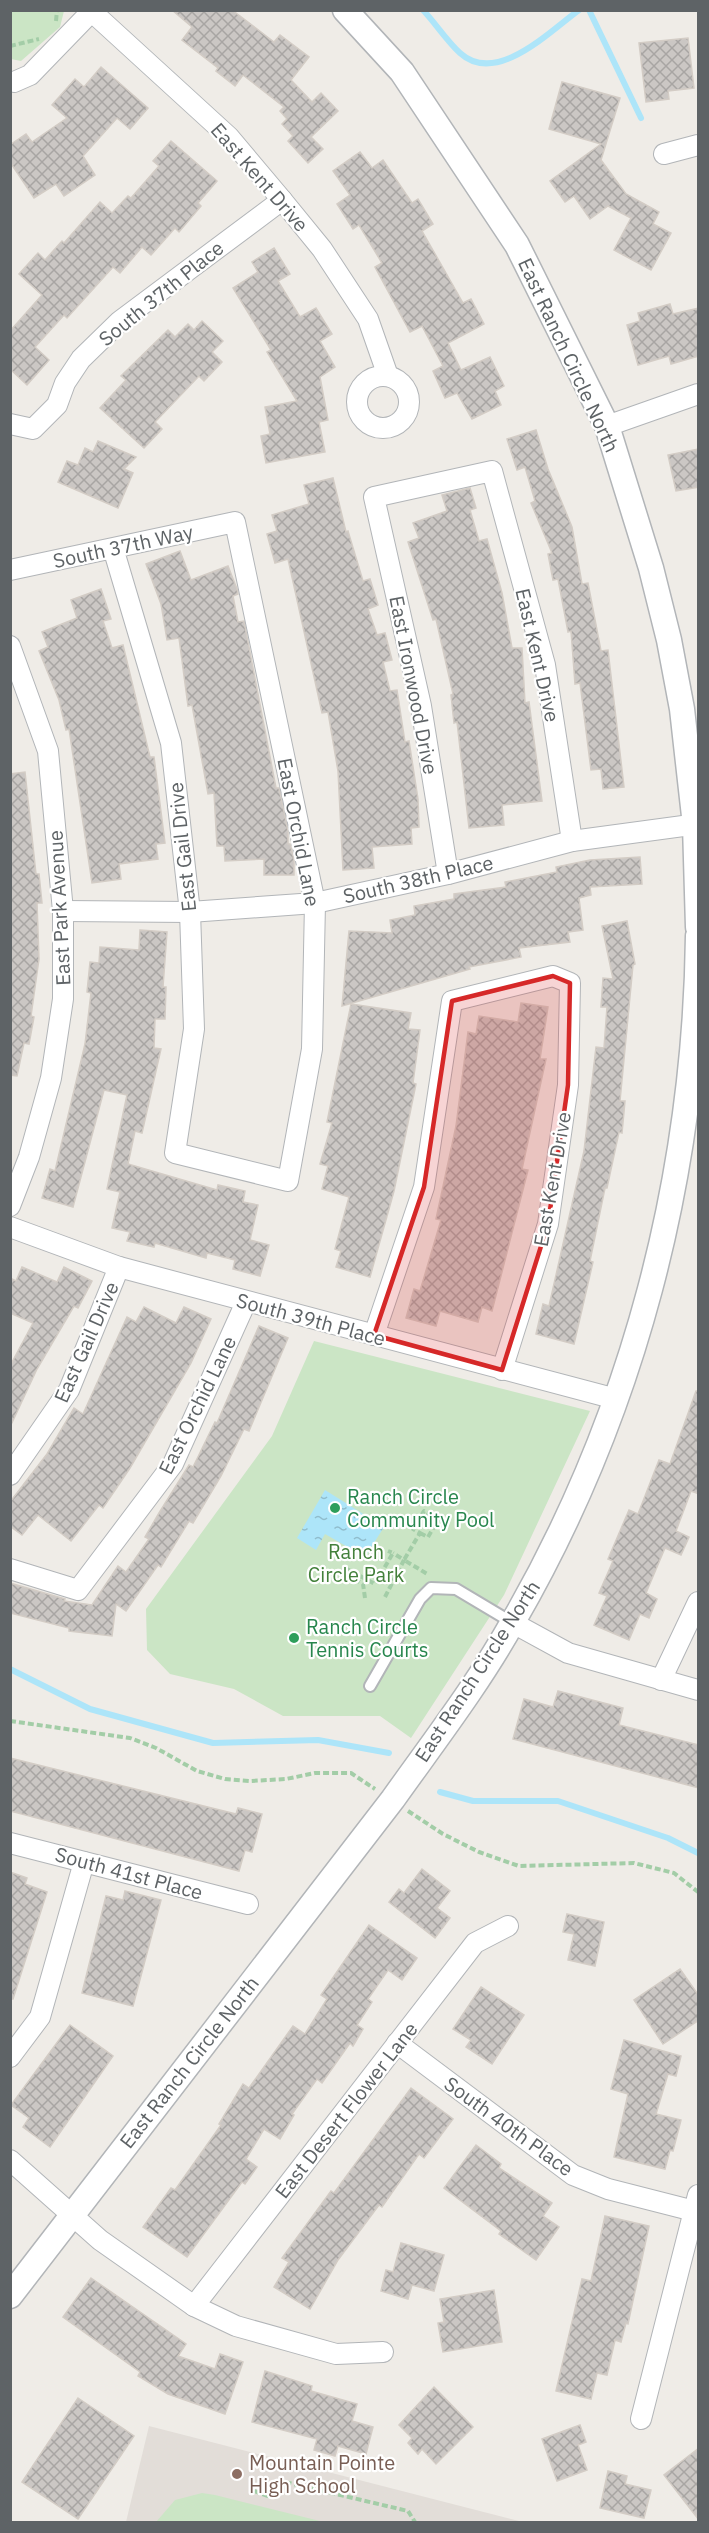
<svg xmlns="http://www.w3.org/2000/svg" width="709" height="2533" viewBox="0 0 709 2533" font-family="'IBM Plex Sans',sans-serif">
  <defs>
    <pattern id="water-ripples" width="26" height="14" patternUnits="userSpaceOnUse" patternTransform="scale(1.5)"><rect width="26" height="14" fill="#ade5f9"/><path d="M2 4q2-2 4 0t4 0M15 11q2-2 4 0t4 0" fill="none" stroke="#90bdcd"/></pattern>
    <pattern id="building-cross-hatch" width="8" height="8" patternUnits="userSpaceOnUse" patternTransform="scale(1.5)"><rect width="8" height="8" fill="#cbc7c4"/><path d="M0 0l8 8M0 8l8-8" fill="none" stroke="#a8a5a3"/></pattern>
  </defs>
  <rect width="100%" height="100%" fill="#efece7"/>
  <path fill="#e2ddd8" d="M149,2426L523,2522H126Z"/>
  <g fill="#cbe5c5">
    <path d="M11,10H64V11L60,27L21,61L11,59Z"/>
    <path d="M314,1341L590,1411L504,1595L411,1738L380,1716H283L234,1689L170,1674L147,1650L146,1609L272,1436Z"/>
    <path d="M202,2493L215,2495L324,2522H156L175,2500Z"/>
  </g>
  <path fill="url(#water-ripples)" d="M325,1490L384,1527L365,1557L325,1534L316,1550L297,1538Z"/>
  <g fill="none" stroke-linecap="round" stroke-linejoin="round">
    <g stroke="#ade5f9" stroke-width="6">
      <path d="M423,10C436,24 447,41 460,53C496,86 549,32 579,10"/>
      <path d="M589,10L641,118"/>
      <path d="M10,1669L90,1709L213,1743L318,1740L389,1753"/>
      <path d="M440,1792L473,1801H558L668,1838L698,1853"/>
    </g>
  </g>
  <g fill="url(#building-cross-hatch)" stroke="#d3ccc5" stroke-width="1.5">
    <path d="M172,10H232L274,42L280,35L309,57L291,80L312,102L321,93L338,111L311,137L323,149L308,163L288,141L293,136L282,124L287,119L280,111L284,107L243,75L235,86L216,71L218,68L182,40L192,27Z"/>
    <path d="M688,38L694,88L668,91L669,99L646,102L639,43Z"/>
    <path d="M101,67L148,108L130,129L117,118L83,156L95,175L64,196L56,184L34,198L10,162V145L26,134L32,142L67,118L52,105L75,79L84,87Z"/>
    <path d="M562,82L620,98L601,160L626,194L659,212L653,224L671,233L651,270L614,250L631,218L608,206L590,219L574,196L565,202L550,181L601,144L549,129Z"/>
    <path d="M171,141L217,181L198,203L201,206L179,232L175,228L151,255L142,247L120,273L113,267L67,318L64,315L35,347L49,360L27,385L10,369V331L42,295L19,274L38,253L45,260L62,241L64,243L100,202L112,213L128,196L131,198L159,166L153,161Z"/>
    <path d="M360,152L372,168L383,160L412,203L418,199L433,224L422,231L463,303L471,299L484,324L448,343L461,370L490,357L504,386L495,391L501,405L472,419L457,393L445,398L433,371L443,366L422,326L410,332L375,267L382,263L359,225L353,229L337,204L350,195L333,171Z"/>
    <path d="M274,248L290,274L278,281L300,317L316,308L332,334L320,341L335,367L320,377L328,420L319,422L325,452L266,463L261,436L270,434L265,407L297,401L267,352L271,350L233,288L258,272L252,262Z"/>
    <path d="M670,304L673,314L699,308V356L671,364L669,356L638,365L627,325L640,321L638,313Z"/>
    <path d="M202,321L223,341L212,352L222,362L204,381L199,376L155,422L162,429L144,448L100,408L126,380L121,376L168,330L175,337L188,324L194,330Z"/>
    <path d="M536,430L548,469L572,527L582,584L588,583L601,651L608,650L624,787L603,789L601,769L591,770L580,683L575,684L571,631L568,632L558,579L553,580L548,554L552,553L531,503L535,501L525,467L517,470L507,439Z"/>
    <path d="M98,441L136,457L124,469L133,473L118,508L58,482L67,461L78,465L85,448L93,452Z"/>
    <path d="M699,449V487L676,491L668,455Z"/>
    <path d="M333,478L346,532L348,531L363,581L370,579L378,605L368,609L377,635L385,633L392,660L383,662L390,691L397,690L405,742L409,741L418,799L419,827L411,828L412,844L372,847L374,868L343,870L338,771L328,712L322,713L288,559L275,563L267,534L277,531L272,515L309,504L304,485Z"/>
    <path d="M470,488L476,508L470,510L479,541L487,539L502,593L512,648H522L525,703L529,702L542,801L502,805L504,825L469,828L457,722L454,723L451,695L453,694L436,619L433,620L408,542L419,538L413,523L447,511L442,495Z"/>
    <path d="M180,551L191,580L228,566L237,589L238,594L233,596L238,622L244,621L276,788H279L288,831V844H290L294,859V875H264V859L225,861L224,846H217L214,793L208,794L192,705L188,706L179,638L167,640L161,604L146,564Z"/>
    <path d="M101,589L111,619L103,621L112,648L123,645L150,757H154L165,843L156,844L158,859L119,864L121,879L92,883L69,729L66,730L59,700L39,651L48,647L42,632L77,618L71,600Z"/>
    <path d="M25,772L36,874H39L42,903H37L39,959L31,1016L34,1017L29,1044L24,1043L17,1076L10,1075V774Z"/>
    <path d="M640,857L642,884L590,887L591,895L579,898L583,930L568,932L570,942L519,948L521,957L469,967L470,969L342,1006L349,931L392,933L390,920L415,915L414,906L454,899V894L506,887L505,882L557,872L556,867L590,860Z"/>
    <path d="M627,921L635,964L633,965L620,1101H625L622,1133L619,1132L607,1188H605L590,1261L593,1262L574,1344L536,1334L543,1304L549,1306L584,1151L596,1047L604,1048L607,1007H601L603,978L613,979L602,926Z"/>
    <path d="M140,930L167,932L163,987H166L165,1019H155L154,1048L161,1049L142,1133L135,1131L128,1164L217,1190L218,1185L245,1191L243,1202L258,1205L250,1240L269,1245L260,1276L233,1269L235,1260L207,1253L206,1258L155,1243L154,1247L127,1241L130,1232L112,1228L120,1192L107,1189L127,1095L104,1090L73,1207L42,1198L50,1169L55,1171L85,1044L91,993L87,992L90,962L99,963L100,947L139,950Z"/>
    <path d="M521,1003L548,1007L540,1059H546L522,1169L528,1170L492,1311L482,1307L478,1322L440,1311L436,1326L406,1318L414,1289L420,1291L441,1220L436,1219L456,1126L468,1032L476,1034L479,1016L518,1022Z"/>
    <path d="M351,1004L411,1013L408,1029L420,1030L413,1083L416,1084L394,1191L370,1277L336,1267L341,1251L335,1249L349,1197L322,1189L328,1166L320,1164L332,1123L327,1122Z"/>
    <path d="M22,1267L57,1282L64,1267L92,1281L78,1308L74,1306L37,1369L10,1427V1366L33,1323L10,1313V1278L16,1281Z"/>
    <path d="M144,1307L176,1323L184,1307L211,1319L191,1363L130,1468L103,1508L99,1505L71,1541L38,1515L22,1535L10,1526V1502L47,1454L74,1408L83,1414L127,1317L136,1322Z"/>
    <path d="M259,1326L288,1338L249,1431L244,1429L221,1476L193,1523L189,1521L161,1567L158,1565L126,1611L116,1604L112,1636L69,1631V1628L10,1613V1583L65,1599L64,1601L92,1605L118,1566L126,1572L149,1539L145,1537L159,1513L189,1465L193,1467L215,1422L217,1423Z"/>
    <path d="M696,1391H699V1494L691,1491L676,1531L689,1537L681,1555L665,1548L646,1593L657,1599L649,1618L640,1614L629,1640L594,1625L607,1596L599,1593L613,1561L608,1559L629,1510L638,1514L659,1460L670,1464Z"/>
    <path d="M558,1691L623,1708L619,1725L699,1745V1788L513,1739L524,1699L553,1707Z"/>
    <path d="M10,1758L236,1814L238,1808L262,1814L252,1852L245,1850L239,1871L10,1811Z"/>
    <path d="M422,1869L450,1891L437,1908L450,1918L435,1938L389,1902L399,1889L404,1893Z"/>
    <path d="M10,1872L27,1878L25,1884L47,1892L13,1999H10Z"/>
    <path d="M125,1891L161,1900L133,2006L82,1993L106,1896L123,1900Z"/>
    <path d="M567,1914L604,1922L595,1966L568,1960L574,1934L563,1932Z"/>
    <path d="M369,1925L417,1958L402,1980L388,1970L368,1999L372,2002L357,2025L363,2029L353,2046L350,2043L322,2083L317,2079L292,2114L294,2115L280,2139L264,2129L246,2159L257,2167L245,2184L242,2182L187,2257L143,2227L171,2188L175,2190L221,2125L219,2124L243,2084L249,2088L293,2026L305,2034L327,1999L321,1995Z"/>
    <path d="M680,1969L699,1996V2020L663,2044L634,2000Z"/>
    <path d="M481,1987L524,2015L492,2064L466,2047L471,2040L453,2029Z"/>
    <path d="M70,2025L113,2056L50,2147L23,2127L29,2118L11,2105Z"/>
    <path d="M624,2040L681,2056L676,2076L668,2074L656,2114L681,2120L673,2151L670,2150L665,2169L614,2157L628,2094L611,2089Z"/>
    <path d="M411,2088L453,2119L424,2158L419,2154L382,2207L379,2205L338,2260L310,2309L274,2287L289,2262L282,2258L331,2191L334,2193Z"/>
    <path d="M476,2145L501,2164L499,2168L552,2203L543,2216L559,2227L536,2260L499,2234L501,2231L444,2188Z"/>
    <path d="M605,2216L649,2226L628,2324L626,2323L621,2342L615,2340L607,2375L597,2373L591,2399L556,2391L582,2279L591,2281Z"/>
    <path d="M401,2243L444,2255L434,2291L412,2285L408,2299L381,2291L386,2270L393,2272Z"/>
    <path d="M91,2278L186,2344L178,2356L215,2369L220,2354L243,2362L225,2414L168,2394L138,2376L140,2372L63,2317Z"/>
    <path d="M494,2290L502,2342L443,2352L438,2323L444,2322L440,2299Z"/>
    <path d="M265,2371L312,2386L311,2391L357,2404L352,2421L373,2427L366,2454L338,2446L335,2456L314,2450L317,2439L252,2422Z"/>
    <path d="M434,2387L473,2427L436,2464L422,2449L418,2454L408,2443L412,2438L399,2425Z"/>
    <path d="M78,2398L134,2436L78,2519L22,2482Z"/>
    <path d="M580,2425L586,2442L578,2445L587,2470L557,2481L542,2439Z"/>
    <path d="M699,2448V2520L664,2475Z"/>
    <path d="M608,2471L627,2476L625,2484L651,2490L644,2518L600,2508Z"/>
  </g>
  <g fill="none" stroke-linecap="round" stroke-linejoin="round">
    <defs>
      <path id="service" d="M370,1686L420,1599L431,1588L456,1589L513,1623"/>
      <g id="minor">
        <path d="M90,10L229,137L282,200L322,249L368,319L388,376"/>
        <path d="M14,82L30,75L91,12"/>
        <path d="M664,154L698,145"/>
        <circle cx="383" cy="402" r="26"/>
        <path d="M10,424L33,429L57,405L65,383L81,359L120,321L282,200"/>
        <path d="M607,426L698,394"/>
        <path d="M10,570L235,522L315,903L312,1049L288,1181L175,1153L194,1029L190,912L171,743L113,548"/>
        <path d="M10,646L48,751L63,911V999L51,1078L29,1157L10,1206"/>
        <path d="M448,874L421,706L374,497L492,471L545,665L572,841"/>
        <path d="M63,911L190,912L315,903L448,874L572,841L698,824"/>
        <path d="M10,1227L119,1267L616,1399"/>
        <path d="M374,1335L424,1187L452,1001L553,976L570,983L568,1085L548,1224L502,1370"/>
        <path d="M10,1475L69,1390L119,1267"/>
        <path d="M10,1569L78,1590L173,1464L246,1302"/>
        <path d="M513,1623L568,1653L698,1690"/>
        <path d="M661,1680L698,1602"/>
        <path d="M10,1843L248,1904"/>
        <path d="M397,2043L573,2175L608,2189L698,2212"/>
        <path d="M10,2057L40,2017L84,1862"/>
        <path d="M10,2160L100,2240L194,2306L236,2326L336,2354L383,2352"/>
        <path d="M194,2306L475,1943L508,1926"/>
        <path d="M641,2419L698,2195"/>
      </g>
      <g id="tertiary">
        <path d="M345,10L402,72L517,245L607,426L651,568L669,640L682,709L695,825L698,927"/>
        <path d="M10,2296L393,1799C435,1740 479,1683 514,1620C634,1412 695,1175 698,936"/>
      </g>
    </defs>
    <use href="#service" stroke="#b2b5b8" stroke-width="14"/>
    <use href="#minor" stroke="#b2b5b8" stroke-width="22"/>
    <use href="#tertiary" stroke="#b2b5b8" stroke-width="27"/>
    <g stroke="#a3cda7" stroke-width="4" stroke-dasharray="6 3" stroke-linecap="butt">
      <path d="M56,21L57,10"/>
      <path d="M10,46L39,39"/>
      <path d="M420,1533L428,1537L438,1520L424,1511L413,1529L420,1533L404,1560L429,1575"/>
      <path d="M385,1597L404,1560L393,1553"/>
      <path d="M365,1598L363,1584L346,1574L347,1569L375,1584L393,1553L388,1551"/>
      <path d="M10,1721L130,1738L156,1748L197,1771L225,1779L250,1781L286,1779L315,1773H351L375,1789"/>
      <path d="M408,1811L443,1834L479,1852L519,1866L634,1863L674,1873L698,1892"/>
      <path d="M254,2491L268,2496L289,2483L408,2511L415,2522"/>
    </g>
    <use href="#service" stroke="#fff" stroke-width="10"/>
    <use href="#minor" stroke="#fff" stroke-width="20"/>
    <use href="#tertiary" stroke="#fff" stroke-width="24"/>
  </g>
  <path fill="#d62828" fill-opacity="0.2" stroke="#d62828" stroke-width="4.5" stroke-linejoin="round" d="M553,976L570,983L568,1085L548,1224L502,1370L374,1335L424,1187L452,1001Z"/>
  <g fill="#2e9e5b" stroke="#fff" stroke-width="2">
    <circle cx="335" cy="1508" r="6"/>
    <circle cx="294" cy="1638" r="6"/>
  </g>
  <circle fill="#8d6e63" stroke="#fff" stroke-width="2" cx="237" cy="2474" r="6"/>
  <g text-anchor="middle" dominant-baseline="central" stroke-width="4.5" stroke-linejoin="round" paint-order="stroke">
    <g font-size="20" fill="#5e6366" stroke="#fff">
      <text transform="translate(260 177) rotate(49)">East Kent Drive</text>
      <text transform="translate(161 293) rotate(-39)">South 37th Place</text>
      <text transform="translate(569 355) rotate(65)">East Ranch Circle North</text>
      <text transform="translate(123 546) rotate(-12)">South 37th Way</text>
      <text transform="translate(538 655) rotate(77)">East Kent Drive</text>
      <text transform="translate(414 685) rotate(79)">East Ironwood Drive</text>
      <text transform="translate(299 832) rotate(79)">East Orchid Lane</text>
      <text transform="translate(182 847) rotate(-96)">East Gail Drive</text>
      <text transform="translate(418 879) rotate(-13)">South 38th Place</text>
      <text transform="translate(59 908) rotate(-93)">East Park Avenue</text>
      <text transform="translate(552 1179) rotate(-80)">East Kent Drive</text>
      <text transform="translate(311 1319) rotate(15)">South 39th Place</text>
      <text transform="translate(86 1342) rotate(-66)">East Gail Drive</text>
      <text transform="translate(197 1405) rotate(-64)">East Orchid Lane</text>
      <text transform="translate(477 1671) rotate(-57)">East Ranch Circle North</text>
      <text transform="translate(129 1873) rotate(15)">South 41st Place</text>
      <text transform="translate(189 2062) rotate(-52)">East Ranch Circle North</text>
      <text transform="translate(346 2110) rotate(-52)">East Desert Flower Lane</text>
      <text transform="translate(509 2126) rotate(36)">South 40th Place</text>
    </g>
    <g font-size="20" fill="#27864d" stroke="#fff" text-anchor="start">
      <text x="347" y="1496">Ranch Circle<tspan x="347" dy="23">Community Pool</tspan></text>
      <text x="306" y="1626">Ranch Circle<tspan x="306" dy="23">Tennis Courts</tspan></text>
    </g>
    <g font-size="20" fill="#43803b" stroke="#fff">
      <text x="356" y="1551">Ranch<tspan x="356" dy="23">Circle Park</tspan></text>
    </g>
    <g font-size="20" fill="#785e54" stroke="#fff" text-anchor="start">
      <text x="249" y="2462">Mountain Pointe<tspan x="249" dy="23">High School</tspan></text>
    </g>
  </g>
  <rect width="709" height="2533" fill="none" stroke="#5e6366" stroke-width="24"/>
</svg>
